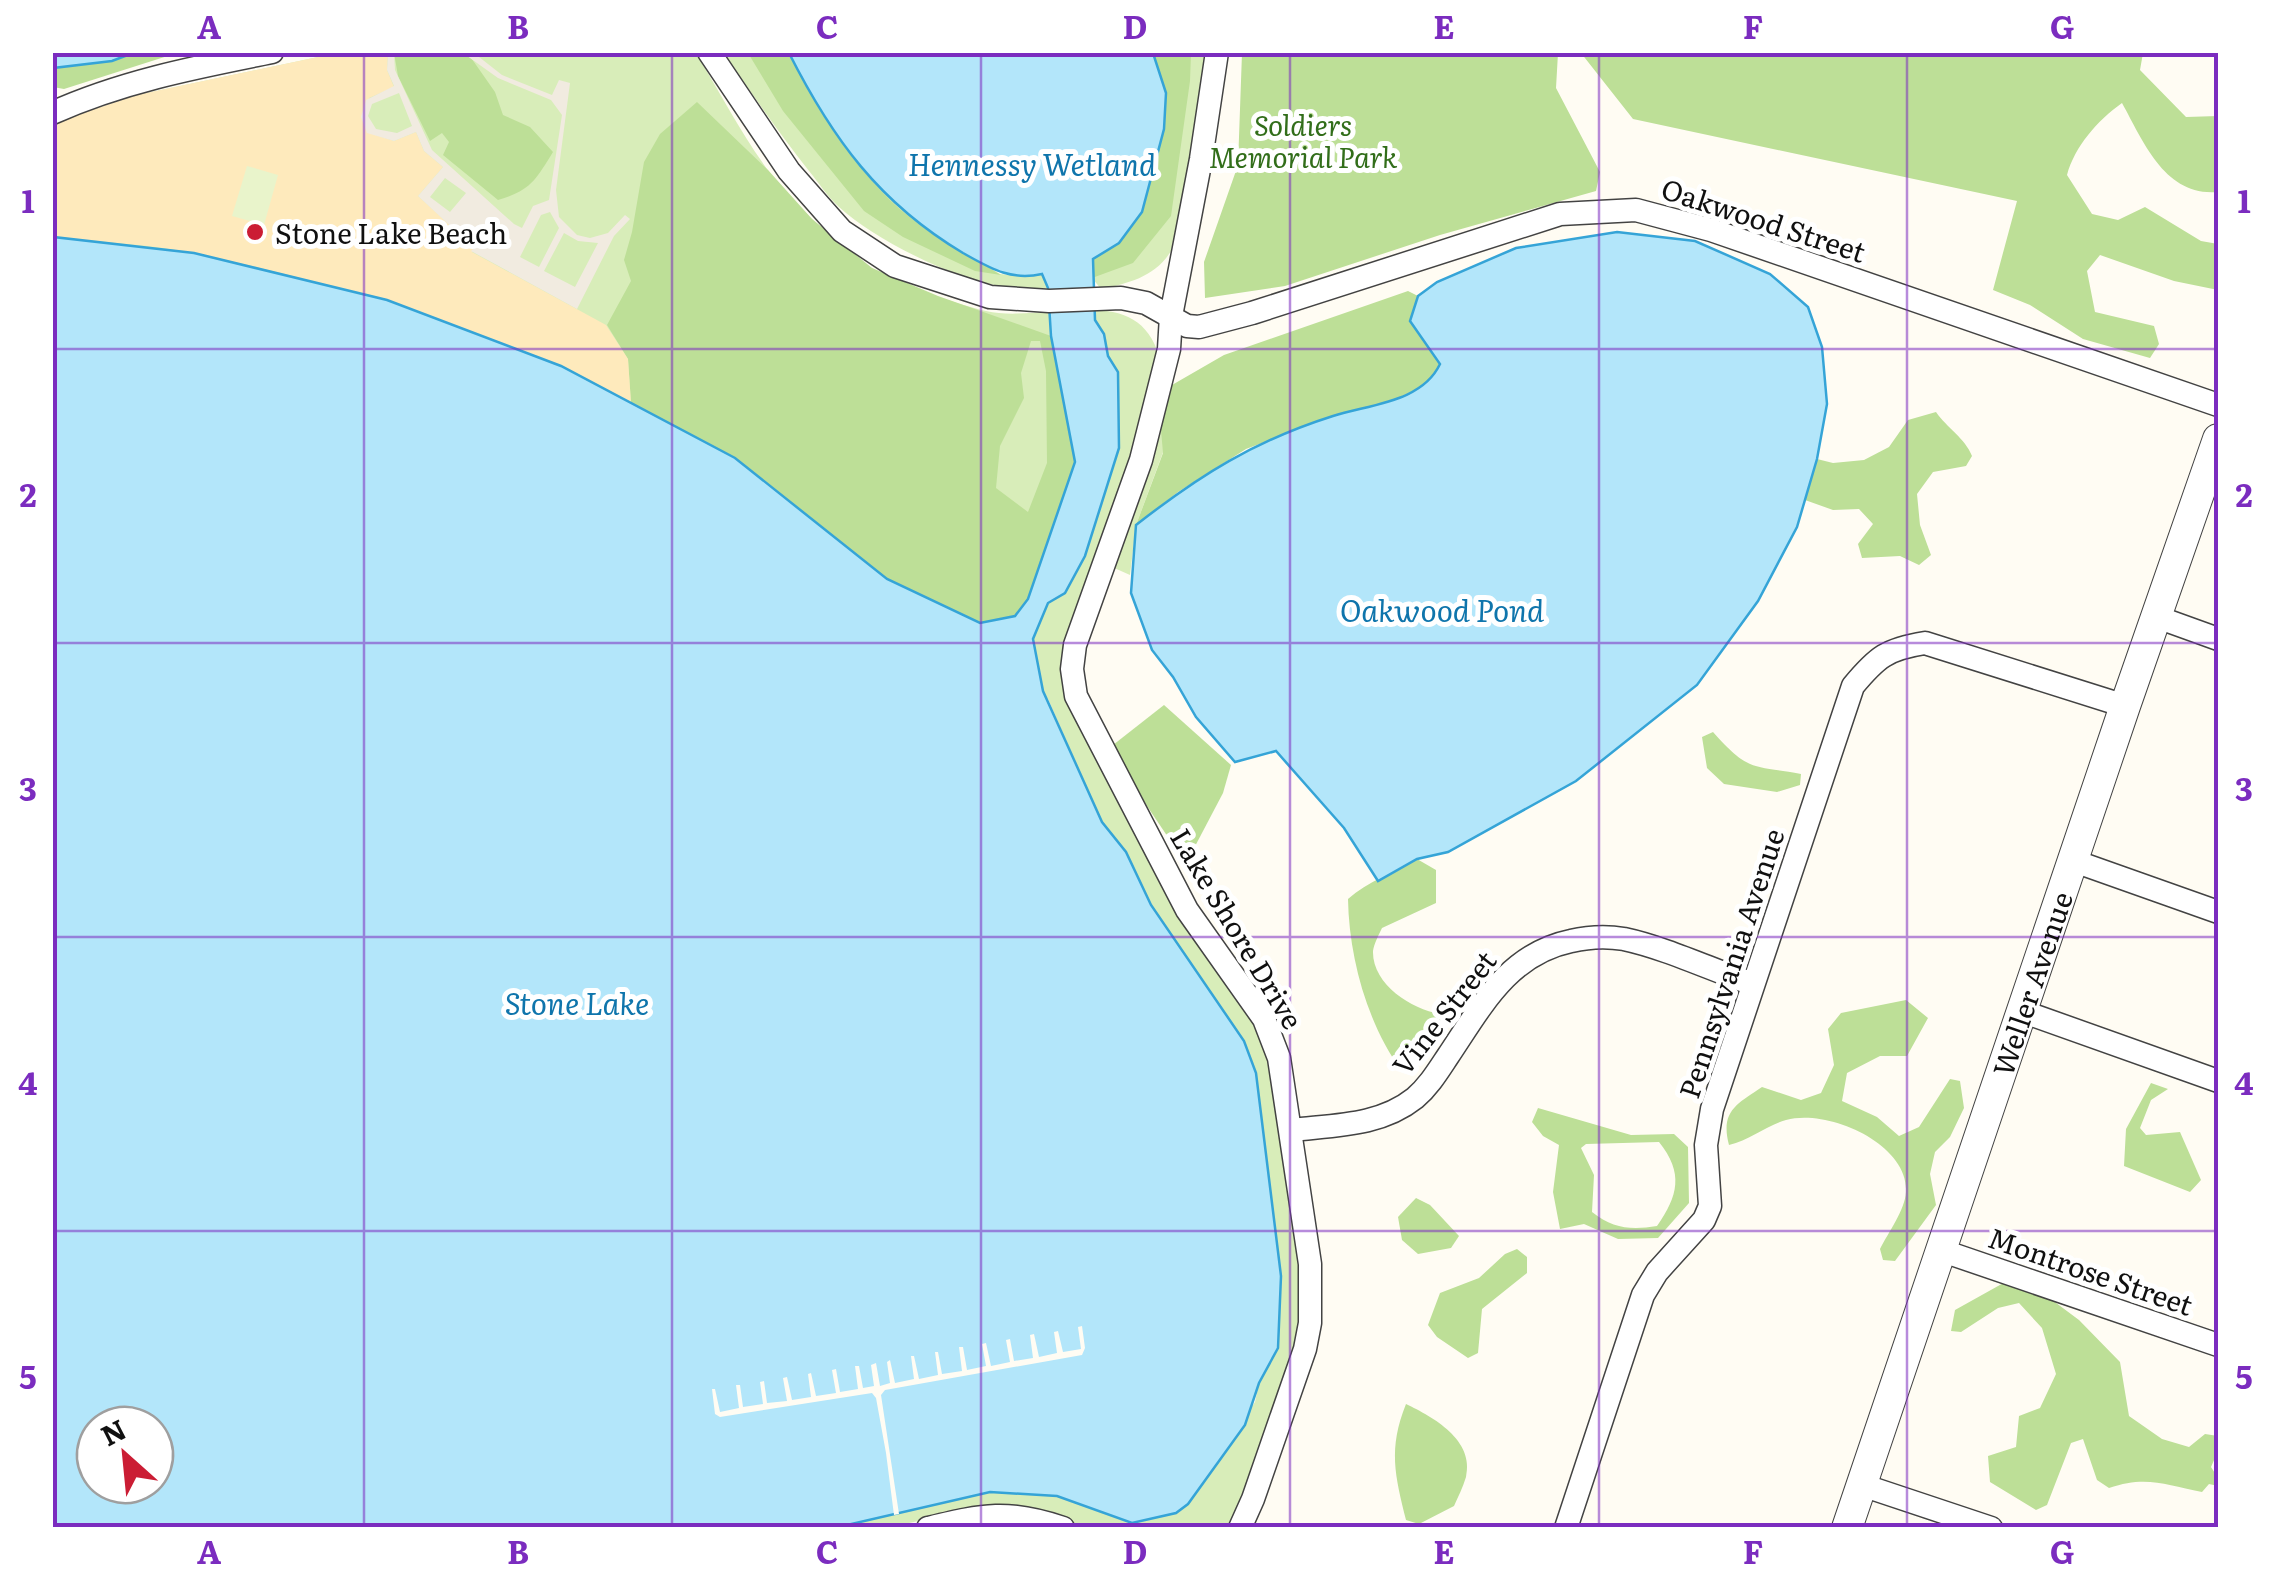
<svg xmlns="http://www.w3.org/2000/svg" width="2271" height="1580" viewBox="0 0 2271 1580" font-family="Literata,serif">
  <rect width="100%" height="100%" fill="#fffcf3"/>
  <g fill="#d8edb9">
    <path d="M337,53H696C719,91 741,133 767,169C791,201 839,248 872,268C903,286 952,303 986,311C1041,324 1132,281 1157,350L1128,471L1065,656L1270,1045L1304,1258L1301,1338L1233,1527H1083L1024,1509L950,1514L891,1527H834L990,1492L1057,1496L1132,1523L1188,1504L1255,1402L1259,1383L1278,1348L1281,1276L1256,1073L1244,1041L1151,905L1126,852L1102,822L1048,699L194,253L53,237L137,95Z"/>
    <path d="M724,53H789L811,96L937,237L1000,274L1029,277L1042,274L1048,288C990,299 882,246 839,207C827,196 819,183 809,171C779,133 751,93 724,53Z"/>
    <path d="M1153,53H1206L1201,102L1171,251C1155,277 1129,283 1101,289L1092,278L1093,259L1166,93Z"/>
    <path d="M1155,423L1172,428L1136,525L1130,575L1112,567Z"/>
  </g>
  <g fill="#bddf97" fill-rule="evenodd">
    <path d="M467,52L495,92L503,115L530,127L553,152C535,181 531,190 498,200L443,155L449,142L442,133L430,141L398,76L394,53Z"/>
    <path d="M133,53H177L64,89L53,87L52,69L112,61Z"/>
    <path d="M748,53H789C816,107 847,157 890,200C922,231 963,252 1001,275L975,271L903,237L864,211L783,111Z"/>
    <path d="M1153,53H1191L1190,81L1171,216L1133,263L1092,278L1093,259L1119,243L1142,211L1164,129L1166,93Z"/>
    <path d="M1242,53H1558L1556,88L1600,172L1596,191L1440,235L1285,286L1205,298L1204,262L1238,165Z"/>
    <path d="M1581,53H2143L2140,70L2186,117L2218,116L2217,192C2165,196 2144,143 2122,103C2097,121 2075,146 2067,175L2092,214L2118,220L2145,207L2201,241L2218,244V290L2174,281L2100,255L2087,271L2095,312L2154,326L2159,344L2150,358L2083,339L2030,305L1993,290L2017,201L1633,119Z"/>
    <path d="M697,102L768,170L812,219L872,268L938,296L1051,336L1075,462L1028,599L1015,616L980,623L887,579L735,458L631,403L628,359L607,325L631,281L624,260L632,232L644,162L660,134ZM1031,341H1040L1046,371L1047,463L1028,512L996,488L1000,446L1024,398L1021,373Z"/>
    <path d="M1408,291L1418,296L1410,321L1441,364L1431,382L1392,401L1333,416L1246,449L1178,492L1136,525L1163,453L1159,407L1172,385L1224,355Z"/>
    <path d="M1936,412C1947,428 1965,438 1972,456L1966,466L1933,472L1917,494L1920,525L1931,555L1919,565L1900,556L1862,558L1858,544L1873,524L1859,509L1833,510L1805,500L1817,459L1833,463L1864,460L1889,447L1908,420Z"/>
    <path d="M1164,705L1231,765L1223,793L1192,852H1178L1147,806L1113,745Z"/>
    <path d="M1713,732C1749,772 1751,765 1801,774L1800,785L1777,792L1724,784L1707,768L1702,737Z"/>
    <path d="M1417,859L1436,870V903L1382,928C1379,934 1374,944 1373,951C1372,984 1411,1009 1440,1014L1443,1022L1434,1045L1401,1070C1367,1023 1349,957 1348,899C1368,881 1393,873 1417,859Z"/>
    <path d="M1906,1000L1928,1018L1907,1056H1880L1847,1073L1842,1101L1877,1117L1899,1136L1919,1127L1950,1079L1960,1081L1964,1108L1950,1137L1935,1152L1930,1174L1936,1205L1895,1261L1883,1260L1880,1249C1888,1233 1905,1210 1906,1192C1909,1144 1828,1108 1786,1120C1766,1126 1750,1140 1729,1145C1720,1111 1737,1104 1762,1087L1801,1100L1821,1093L1834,1065L1828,1029L1841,1013Z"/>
    <path d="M2151,1083L2168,1089L2151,1100L2140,1128L2146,1135L2180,1132L2201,1180L2190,1192L2124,1166L2126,1129Z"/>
    <path d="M1538,1108L1631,1135L1674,1134L1688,1147L1689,1203L1658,1238L1618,1239L1584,1224L1560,1229L1553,1192L1559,1145L1543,1136L1532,1122ZM1659,1142C1684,1173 1678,1196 1657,1226C1632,1230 1613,1229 1592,1212L1594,1175L1581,1148L1586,1144Z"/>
    <path d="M1416,1198L1430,1205L1459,1236L1451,1248L1418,1254L1402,1240L1398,1217Z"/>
    <path d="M1517,1249L1527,1257V1273L1482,1309L1478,1353L1468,1358L1437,1337L1428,1325L1440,1293L1479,1278L1505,1254Z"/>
    <path d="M2007,1281L2044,1294L2079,1320L2120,1362L2129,1416L2162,1439L2189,1447L2205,1434L2218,1436V1451L2211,1467L2218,1478V1486L2209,1484L2202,1492C2166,1485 2146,1475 2109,1488L2097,1480L2083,1439L2071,1443L2047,1505L2036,1510L1990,1482L1988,1456L2016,1447L2019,1416L2040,1408L2056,1374L2042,1328L2019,1303L1998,1308L1961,1332L1951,1331L1955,1310Z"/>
    <path d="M1406,1404C1433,1417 1475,1440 1466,1477C1463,1487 1458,1497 1454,1506L1419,1524L1406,1520C1395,1475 1388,1449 1406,1404Z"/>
  </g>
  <path fill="#feeabc" d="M337,53H388L387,70L394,87L369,98L367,132L394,141L416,132L424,151L443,167L418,196L475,248L472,252L606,325L628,359L631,403C495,331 348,285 197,254C150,244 100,242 53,237V123L137,95Z"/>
  <path fill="#e9f4cb" d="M247,166L278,175L264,225L232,216Z"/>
  <path fill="#f1ebe0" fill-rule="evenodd" d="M388,53H394L395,70L432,150L514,224L522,228L533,206L549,200L562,115L551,100L498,78L463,53H474L502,75L552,95L559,80L570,83L556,190L559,217L577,235L590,238L608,233L625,215L630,219L614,236L577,309L471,251L474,248L418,196L443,167L424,151L416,132L394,141L367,133L361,117L366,100L394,86L387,70ZM399,93L412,126L397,133L376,129L368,116L372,104ZM445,178L466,193L450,212L430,197ZM550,212L559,228L539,267L520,257L541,215ZM564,233L578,241L598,243L575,287L544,271Z"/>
  <g fill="#b3e6fa" stroke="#35a4d7" stroke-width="2.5" fill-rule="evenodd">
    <path d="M52,53L53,52L133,53L112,61L53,68Z"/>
    <path d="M789,53H1153L1166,93L1164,129L1142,212L1119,243L1093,259L1095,320L1104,334L1108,356L1118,372L1119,448L1085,556L1065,593L1048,603L1033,639L1043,691L1102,822L1126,852L1151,905L1244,1041L1256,1073L1281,1276L1278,1348L1259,1383L1245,1425L1188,1504L1176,1513L1132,1523L1057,1496L990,1492L834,1528H53V237L194,253L387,300L561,366L735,458L887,579L980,623L1015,616L1028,599L1075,462L1051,336L1048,288L1042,274C1010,281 990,268 963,253C879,203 832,138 789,53ZM95,1425H155V1485H95Z"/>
    <path d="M1617,232L1695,241L1770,274L1808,307L1822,347L1827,404L1817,459L1797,527L1758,601L1697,685L1576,781L1448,852L1417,859L1378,881L1344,828L1276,751L1235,762L1196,717L1173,677L1152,650L1131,593L1136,525C1200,475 1254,441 1333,416C1371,404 1422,402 1440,364L1410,321L1418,296L1437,282L1516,248Z"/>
  </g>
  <path fill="#fffcf3" d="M1082,1326L1085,1348L1082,1355L885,1390L881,1395L899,1514L894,1515L886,1453L876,1398L872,1393L720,1417L715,1414L712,1389H715L720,1412L739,1408L736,1385H740L743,1407L763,1404L760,1382L764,1381L767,1403L787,1401L783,1378L787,1377L792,1400L811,1397L808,1374L811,1373L816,1396L836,1393L832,1370L836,1369L840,1392L858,1389L855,1366H859L863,1388L874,1386L871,1365L876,1363L880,1386L890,1383L887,1362L890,1360L895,1383L914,1379L911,1356H914L919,1379L938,1375L935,1352H938L942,1374L962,1371L959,1347H963L967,1370L986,1366L982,1344L986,1343L991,1366L1010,1362L1006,1340L1010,1339L1014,1361L1033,1358L1030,1335L1034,1334L1039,1357L1057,1353L1054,1332L1058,1331L1063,1352L1081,1349L1078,1327Z"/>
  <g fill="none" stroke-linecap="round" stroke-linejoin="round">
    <defs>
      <g id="minor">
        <path d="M709,52L789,171L842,231L895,266L990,297L1049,301L1121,298L1146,303L1187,326L1199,327L1252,313L1560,214L1636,210L1711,230L2218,405"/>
        <path d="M1217,52L1201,159L1171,316L1169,349L1141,460L1075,645L1072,669L1076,696L1187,910L1264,1019L1279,1058L1310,1264V1323L1305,1349L1253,1499L1240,1528"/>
        <path d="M52,113C123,81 197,67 272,52"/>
        <path d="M2157,617L2218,639"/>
        <path d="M2074,861L2218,912"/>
        <path d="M2024,1012L2218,1081"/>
        <path d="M1292,1130C1335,1125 1380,1126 1415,1098C1429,1086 1438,1071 1448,1056C1481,1007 1508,954 1571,941C1588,937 1607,936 1624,939C1666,948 1712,970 1753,984"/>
        <path d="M1943,1251L2218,1345"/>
        <path d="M1862,1485L1991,1528"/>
        <path d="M928,1528C983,1515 1007,1509 1063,1528"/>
        <path d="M1566,1528L1643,1295L1657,1272L1704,1220L1710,1206L1706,1145L1712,1109L1853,686C1877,657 1887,649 1925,643L2125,706"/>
      </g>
      <g id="tertiary">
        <path id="s1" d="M1847,1528L2125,706L2218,439"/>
      </g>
    </defs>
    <use href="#minor" stroke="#434343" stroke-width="25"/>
    <use href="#tertiary" stroke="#434343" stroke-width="32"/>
    <use href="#minor" stroke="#fff" stroke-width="22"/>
    <use href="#tertiary" stroke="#fff" stroke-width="30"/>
  </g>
  <path fill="none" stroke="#7b2cbf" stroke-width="2.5" stroke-opacity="0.55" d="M364,52V1528M672,52V1528M981,52V1528M1290,52V1528M1599,52V1528M1907,52V1528M52,349H2218M52,643H2218M52,937H2218M52,1231H2218"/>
  <circle fill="#cb1d34" stroke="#fff" stroke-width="4" cx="255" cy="232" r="10"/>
  <g text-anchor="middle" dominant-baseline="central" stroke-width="10" stroke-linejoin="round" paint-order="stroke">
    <g font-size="28" font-style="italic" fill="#326e1a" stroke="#fff">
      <text x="1303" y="124">Soldiers<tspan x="1303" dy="32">Memorial Park</tspan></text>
    </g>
    <g font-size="28" fill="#101010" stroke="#fff">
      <text transform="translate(1764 219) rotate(18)">Oakwood Street</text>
      <text transform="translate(1238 928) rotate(59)">Lake Shore Drive</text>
      <text transform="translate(1730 963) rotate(-72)">Pennsylvania Avenue</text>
      <text stroke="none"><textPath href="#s1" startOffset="575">Weller Avenue</textPath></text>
      <text transform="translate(1443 1012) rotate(-52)">Vine Street</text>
      <text transform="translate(2091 1270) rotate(19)">Montrose Street</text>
    </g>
    <g font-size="28" fill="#101010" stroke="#fff" text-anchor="start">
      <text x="275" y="232">Stone Lake Beach</text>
    </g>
    <g font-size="30" font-style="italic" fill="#0f75ac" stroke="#fff">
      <text x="1032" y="163">Hennessy Wetland</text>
      <text x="1442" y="609">Oakwood Pond</text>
      <text x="577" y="1002">Stone Lake</text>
    </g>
  </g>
  <rect width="2271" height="1580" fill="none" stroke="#ffffff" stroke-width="110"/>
  <g transform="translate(125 1455) rotate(333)"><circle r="48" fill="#ffffff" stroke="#9f9f9f" stroke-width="2.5"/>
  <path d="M0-8L18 38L0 25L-18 38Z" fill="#cb1d34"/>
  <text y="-15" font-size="28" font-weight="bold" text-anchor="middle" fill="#101010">N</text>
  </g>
  <rect x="55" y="55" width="2161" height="1470" fill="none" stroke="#7b2cbf" stroke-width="4"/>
  <g font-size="32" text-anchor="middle" font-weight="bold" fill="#7b2cbf">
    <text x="209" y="39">A</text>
    <text x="518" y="39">B</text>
    <text x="827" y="39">C</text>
    <text x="1135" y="39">D</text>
    <text x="1444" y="39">E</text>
    <text x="1753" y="39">F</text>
    <text x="2062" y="39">G</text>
    <text x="28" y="213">1</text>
    <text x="2244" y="213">1</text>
    <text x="28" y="507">2</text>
    <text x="2244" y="507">2</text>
    <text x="28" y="801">3</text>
    <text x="2244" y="801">3</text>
    <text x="28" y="1095">4</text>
    <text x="2244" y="1095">4</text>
    <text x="28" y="1389">5</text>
    <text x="2244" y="1389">5</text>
    <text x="209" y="1564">A</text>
    <text x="518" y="1564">B</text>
    <text x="827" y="1564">C</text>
    <text x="1135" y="1564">D</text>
    <text x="1444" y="1564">E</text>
    <text x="1753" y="1564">F</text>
    <text x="2062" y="1564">G</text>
  </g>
</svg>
